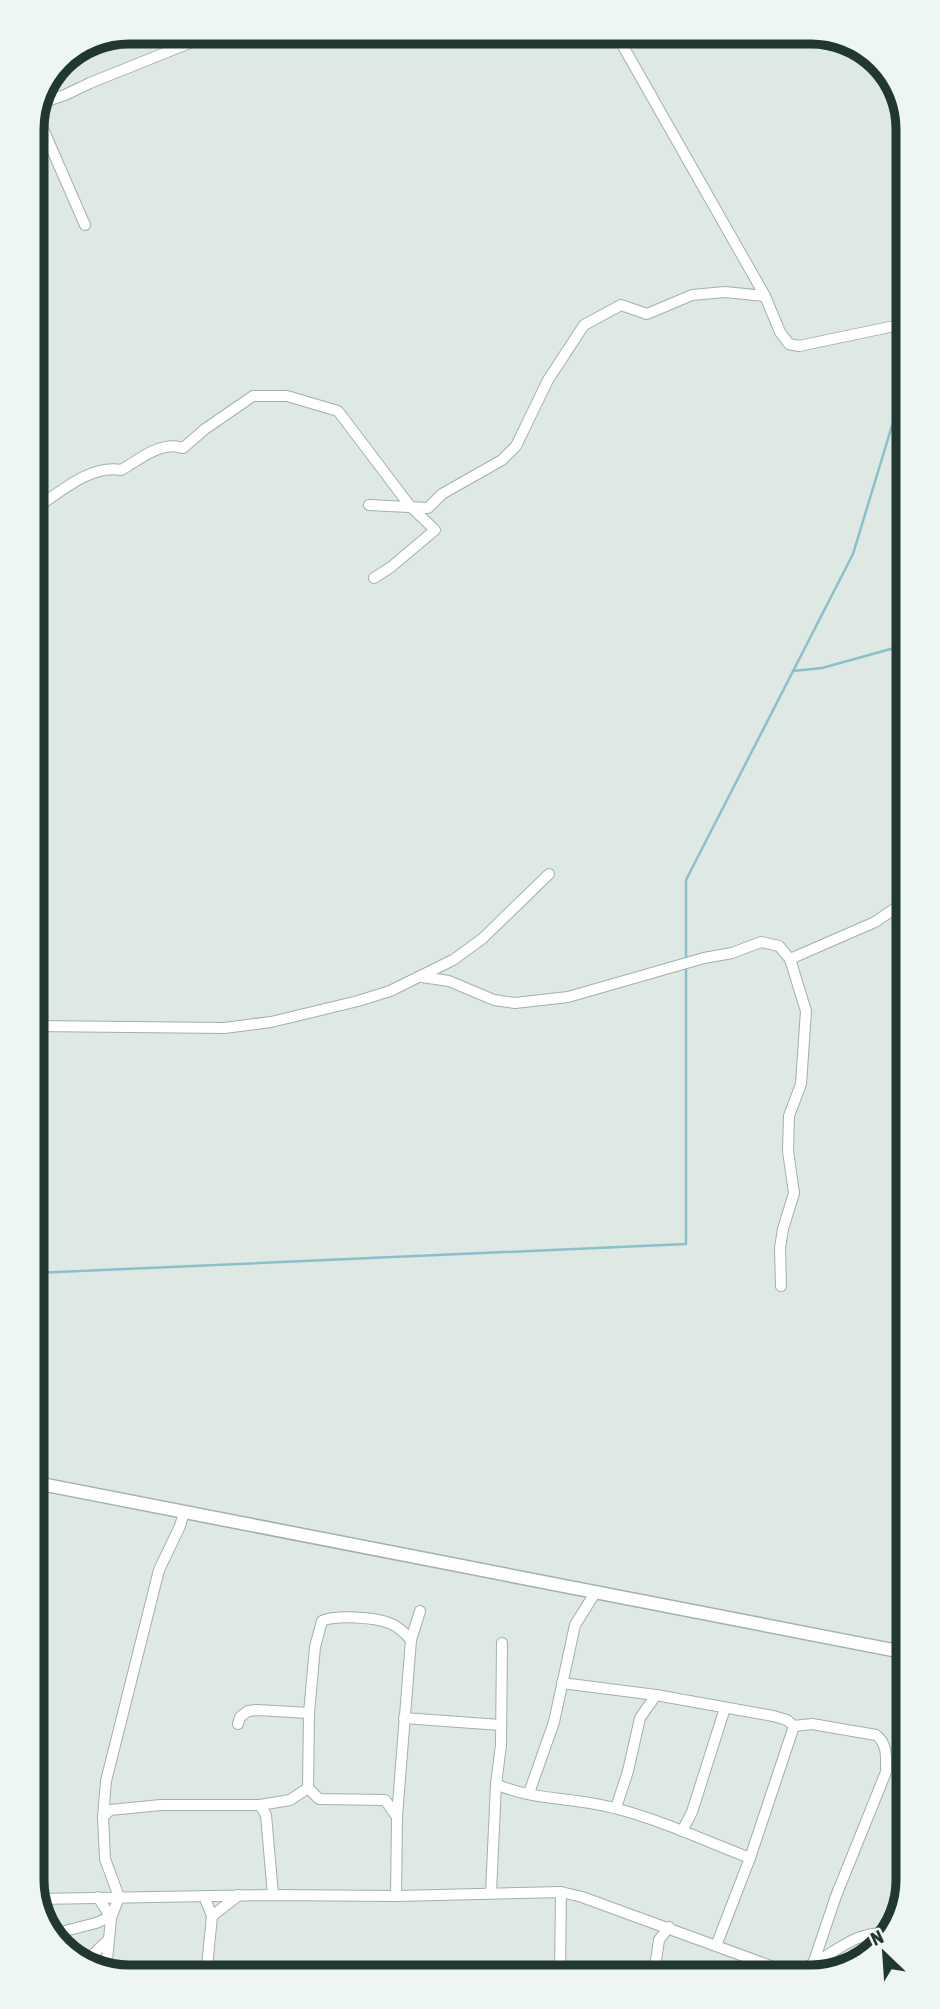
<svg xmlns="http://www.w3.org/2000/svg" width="940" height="2009" viewBox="0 0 940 2009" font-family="'Asap Condensed',sans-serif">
  <rect width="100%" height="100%" fill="#dee9e4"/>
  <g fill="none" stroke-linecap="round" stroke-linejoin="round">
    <g stroke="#8ac0ca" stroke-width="2.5">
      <path d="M793,671L822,668L905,645"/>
      <path d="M686,961V880L853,554L904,386"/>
      <path d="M35,1273L686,1244V968"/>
    </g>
    <defs>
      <g id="minor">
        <path d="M615,32L765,296L780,332L789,344L799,346L904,324"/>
        <path d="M41,103L65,95L90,83L217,32"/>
        <path d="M36,113L85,225"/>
        <path d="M369,505L428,508L442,494L502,460L516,446L548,380L584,325L621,305L647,314L692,295L725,292L765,296"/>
        <path d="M33,510C58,494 90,464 121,470C139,460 161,440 183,448L205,429L253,396H287L338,411L410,506L435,530L391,567L374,578"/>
        <path d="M422,977L449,981L494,1000L515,1003L568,997L704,958L732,953L761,942L779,946L790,959"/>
        <path d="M34,1026L224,1028L271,1022L358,1001L390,991L453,960L482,939L549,874"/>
        <path d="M781,1286L780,1248L783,1229L794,1193L788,1151L789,1116L801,1084L806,1011L790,959L875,922L906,901"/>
        <path d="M562,1683L656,1695L773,1716L787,1720L794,1726L750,1858L716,1946"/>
        <path d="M404,1718L500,1725"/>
        <path d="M238,1724L240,1717L248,1711L257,1710L309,1713"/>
        <path d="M794,1726L812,1724L876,1735C888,1744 886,1758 886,1772L836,1896L813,1964"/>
        <path d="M496,1784C533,1801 578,1797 618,1809C663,1821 706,1841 750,1858"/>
        <path d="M529,1793L554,1722L575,1625L595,1593"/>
        <path d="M260,1805L290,1800L308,1788"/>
        <path d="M616,1808L628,1771L640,1718L656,1695"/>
        <path d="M397,1816L411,1640L420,1611"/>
        <path d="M103,1817L110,1810L161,1805H260L266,1815L273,1895"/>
        <path d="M682,1831L692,1812L725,1708"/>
        <path d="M491,1893L496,1784L501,1745L502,1643"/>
        <path d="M204,1896L212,1916L206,1977"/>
        <path d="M396,1896L397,1817L385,1800L319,1799L308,1788L309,1713L315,1647L322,1621C335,1615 375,1617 389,1623C398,1626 405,1633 411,1640"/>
        <path d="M98,1897L111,1918"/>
        <path d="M37,1899L273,1895L396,1896L561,1892L582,1897L790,1973"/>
        <path d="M212,1916L239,1895"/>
        <path d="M53,1934L96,1923L110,1917"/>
        <path d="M865,1955L871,1944L880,1943"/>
        <path d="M84,1963L108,1940"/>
        <path d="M106,1971L111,1918L119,1897L105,1859L103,1817L106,1781L159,1570L180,1526L184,1512"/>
        <path d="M790,1973C828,1964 850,1927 892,1934"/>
        <path d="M560,1974L561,1892"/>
        <path d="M654,1974L659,1940L669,1927"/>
      </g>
      <path id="tertiary" d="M36,1483L908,1653"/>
    </defs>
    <use href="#minor" stroke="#a2b0ab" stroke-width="12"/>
    <use href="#tertiary" stroke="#a2b0ab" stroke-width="15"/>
    <use href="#minor" stroke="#fff" stroke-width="10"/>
    <use href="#tertiary" stroke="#fff" stroke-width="12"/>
  </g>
  <path d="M0 0H940V2009H0ZM129 44H811A85 85 0 0 1 896 129V1880A85 85 0 0 1 811 1965H129A85 85 0 0 1 44 1880V129A85 85 0 0 1 129 44Z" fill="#eef6f2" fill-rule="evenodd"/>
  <path fill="none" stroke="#213731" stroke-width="9" d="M129 44H811A85 85 0 0 1 896 129V1880A85 85 0 0 1 811 1965H129A85 85 0 0 1 44 1880V129A85 85 0 0 1 129 44Z"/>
  <g transform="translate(884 1953) rotate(335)" stroke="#eef6f2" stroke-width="5" paint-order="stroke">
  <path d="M0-5L12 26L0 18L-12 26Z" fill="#213731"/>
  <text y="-10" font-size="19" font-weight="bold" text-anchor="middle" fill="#213731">N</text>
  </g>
</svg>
